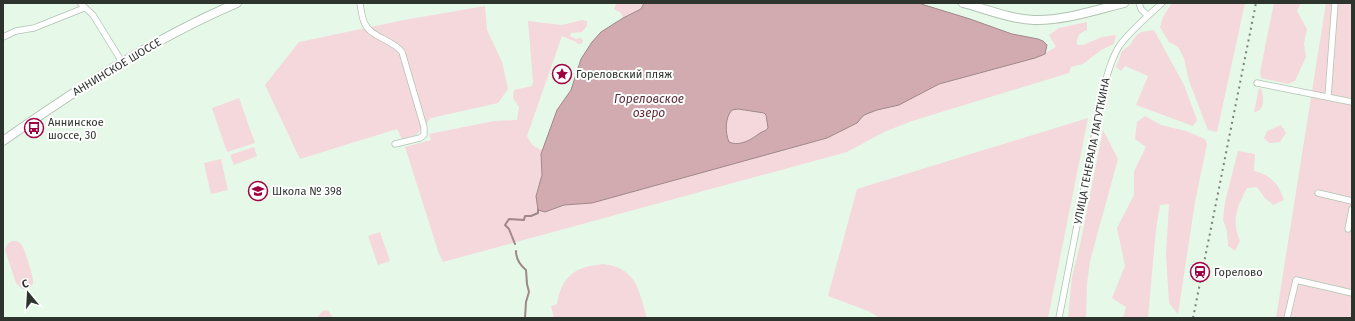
<svg xmlns="http://www.w3.org/2000/svg" width="1355" height="321" viewBox="0 0 1355 321" font-family="'Fira Sans',sans-serif">
  <rect width="100%" height="100%" fill="#e6f8e8"/>
  <g fill="#f5d8db">
    <path d="M616,3H644L641,9L623,18L621,13L614,9Z"/>
    <path d="M1172,3H1245L1217,132L1208,130L1189,81L1184,58L1178,47L1169,42L1160,27L1163,17Z"/>
    <path d="M1274,3H1301L1297,11L1307,29L1304,44L1306,57L1295,81L1288,84L1261,78L1260,72Z"/>
    <path d="M1326,3H1352V318H1276Z"/>
    <path d="M485,6L487,30L502,62L508,89L498,103L431,118L416,135L402,139L397,129L300,159L265,85L299,42L404,20Z"/>
    <path d="M582,20L587,21V26L582,32L571,33L570,36L576,39L581,38L583,41L581,44H578L576,42L562,36L527,136C531,144 534,148 543,150L541,154L542,175L536,193L545,212L564,205L592,203L827,138L857,123L864,115L877,110L899,105L939,84L1035,58L1056,47L1049,35L1059,28L1087,22V30C1080,33 1076,36 1077,45H1083L1102,37L1116,35L1114,44L1101,50L1083,64L1071,67L1069,73L912,121L884,132L847,152L443,262L439,254L405,147L431,140L429,134L494,121L517,120L519,107L513,98L514,90L532,86L533,82L528,21L562,25Z"/>
    <path d="M1154,30L1184,85L1197,120L1193,126L1136,105L1148,76L1125,66L1121,71L1116,67L1122,51L1129,46L1136,36L1141,32Z"/>
    <path d="M1259,88L1261,89C1264,97 1265,112 1254,112Z"/>
    <path d="M239,98L255,143L227,152L212,108Z"/>
    <path d="M738,109L764,113L766,115L768,128C766,131 763,131 760,133C752,139 740,147 729,142C725,133 725,117 732,110Z"/>
    <path d="M1145,116L1161,125L1186,131L1205,139L1207,144L1195,202L1178,314L1169,303L1166,255L1169,204L1160,205L1156,229L1148,318H1123L1126,307L1112,298L1125,266L1117,228L1134,195V171L1146,147L1135,139L1137,122Z"/>
    <path d="M1088,118L1048,318H880L868,311L828,296L857,189Z"/>
    <path d="M1281,125L1286,133L1280,142L1269,143L1264,138L1267,131Z"/>
    <path d="M1103,130L1118,159L1090,261L1087,284L1086,318H1068L1072,277L1080,245Z"/>
    <path d="M254,147L257,156L234,165L230,155Z"/>
    <path d="M1238,151L1255,154L1254,171C1271,175 1279,184 1284,200L1273,205L1264,197L1257,187L1247,188C1237,207 1231,220 1240,241L1235,251L1228,246L1227,231L1223,220L1225,202Z"/>
    <path d="M221,159L228,190L211,194L204,163Z"/>
    <path d="M380,232L390,261L378,265L368,236Z"/>
    <path d="M12,241C16,241 18,241 21,244C24,247 34,278 33,283C31,288 27,289 22,289L16,283L5,250L7,244Z"/>
    <path d="M603,264C638,269 638,289 647,318H554L551,306L557,304C562,275 575,267 603,264Z"/>
    <path d="M328,310L333,318H317L322,311Z"/>
  </g>
  <path fill="#d1abb0" stroke="#a08789" fill-rule="evenodd" d="M644,3H918L970,19L1012,34L1038,39L1043,41L1047,45L1045,54L1035,58L939,84L899,105L877,110L864,115L857,123L827,138L592,203L564,205L545,212L538,210L536,196L542,175L541,154L557,110L571,90L581,59L592,42L601,32L623,18L641,9ZM738,109L764,113L766,115L768,128C766,131 763,131 760,133C752,139 740,147 729,142C725,133 725,117 732,110Z"/>
  <g fill="none" stroke-linecap="round" stroke-linejoin="round">
    <g stroke="#a08789" stroke-width="2">
      <path d="M515,244L509,229L505,225L509,219L524,220L525,216H531L538,213V210"/>
      <path d="M516,251C516,259 520,265 526,270L527,284L529,292L526,302L525,318"/>
    </g>
    <defs>
      <g id="minor">
        <path d="M80,3L93,15L122,62"/>
        <path d="M360,3C361,10 362,19 365,24C371,37 393,40 402,52L424,127V135L420,138L395,144"/>
        <path d="M1139,3L1141,9L1147,15"/>
        <path d="M3,37L16,31L34,28L84,8"/>
        <path d="M1257,83L1352,102"/>
        <path d="M1328,96L1335,3"/>
        <path d="M1318,193L1352,201"/>
        <path d="M1348,229L1352,209"/>
        <path d="M1059,318L1104,86C1108,72 1112,57 1120,45C1132,29 1148,16 1162,3"/>
        <path d="M1287,318L1296,280L1352,293"/>
      </g>
      <g id="secondary">
        <path d="M963,3C986,9 1010,19 1034,20C1063,21 1096,10 1124,3"/>
        <path d="M3,141C77,89 153,39 237,3"/>
      </g>
    </defs>
    <use href="#minor" stroke="#b1c3b3" stroke-width="7"/>
    <use href="#secondary" stroke="#b1c3b3" stroke-width="10"/>
    <use href="#minor" stroke="#fff" stroke-width="5.5"/>
    <use href="#secondary" stroke="#fff" stroke-width="8"/>
    <path stroke="#78847a" stroke-width="2" stroke-dasharray="2 4" stroke-linecap="butt" d="M1193,318L1256,3"/>
  </g>
  <defs>
    <symbol id="sight-ring" viewBox="-11 -11 22 22"><circle r="9.5" fill="#fff" stroke="#a00241" stroke-width="1.5"/><path d="M0-6L1.8-2.2L6-1.7L2.9 1.2L3.7 5.4L0 3.3L-3.7 5.4L-2.9 1.2L-6-1.7L-1.8-2.2Z" fill="#a00241"/></symbol>
    <symbol id="bus-ring" viewBox="-11 -11 22 22"><circle r="9.5" fill="#fff" stroke="#a00241" stroke-width="1.5"/><path d="M-5-6H5V4H4V6H2V4H-2V6H-4V4H-5ZM-3.5-4V0h7V-4ZM-3.5 1.2v1.5H-2V1.2ZM2 1.2v1.5H3.5V1.2Z" fill="#a00241"/></symbol>
    <symbol id="school-ring" viewBox="-11 -11 22 22"><circle r="9.5" fill="#fff" stroke="#a00241" stroke-width="1.5"/><path d="M0-5L7-2L0 1L-7-2ZM-4 1L0 2.5L4 1V4Q0 6-4 4Z" fill="#a00241"/></symbol>
    <symbol id="station-ring" viewBox="-11 -11 22 22"><circle r="9.5" fill="#fff" stroke="#a00241" stroke-width="1.5"/><path d="M-3-6H3Q5-6 5-4V2Q5 4 3 4L4.5 6H3L1.5 4h-3L-3 6H-4.5L-3 4Q-5 4-5 2V-4Q-5-6-3-6ZM-3.5-4v3h7v-3ZM-3.5 1v1.5H-2V1ZM2 1v1.5H3.5V1Z" fill="#a00241"/></symbol>
  </defs>
  <g fill-rule="evenodd">
    <use href="#sight-ring" x="551" y="63" width="22" height="22"/>
    <use href="#bus-ring" x="23" y="117" width="22" height="22"/>
    <use href="#school-ring" x="247" y="180" width="22" height="22"/>
    <use href="#station-ring" x="1189" y="261" width="22" height="22"/>
  </g>
  <g text-anchor="middle" dominant-baseline="central" stroke-width="4" stroke-linejoin="round" paint-order="stroke">
    <g font-size="11" fill="#2d342e" stroke="#fff">
      <text transform="translate(117 67) rotate(-31)">АННИНСКОЕ ШОССЕ</text>
      <text transform="translate(1092 151) rotate(-79)">УЛИЦА ГЕНЕРАЛА ЛАГУТКИНА</text>
    </g>
    <g font-size="11" fill="#2d342e" stroke="#fff" text-anchor="start">
      <text x="576" y="74">Гореловский пляж</text>
      <text x="48" y="122">Аннинское<tspan x="48" dy="13">шоссе, 30</tspan></text>
      <text x="272" y="191">Школа № 398</text>
      <text x="1214" y="272">Горелово</text>
    </g>
    <g font-size="12" font-style="italic" fill="#5f2c36" stroke="#fff">
      <text x="649" y="99">Гореловское<tspan x="649" dy="14">озеро</tspan></text>
    </g>
  </g>
  <rect width="1355" height="321" fill="none" stroke="#2d342e" stroke-width="8"/>
  <g transform="translate(28 293) rotate(342)" stroke="#ffffff" stroke-width="3" paint-order="stroke">
  <path d="M0-3L7 15L0 10L-7 15Z" fill="#2d342e"/>
  <text y="-6" font-size="11" font-weight="bold" text-anchor="middle" fill="#2d342e">С</text>
  </g>
</svg>
